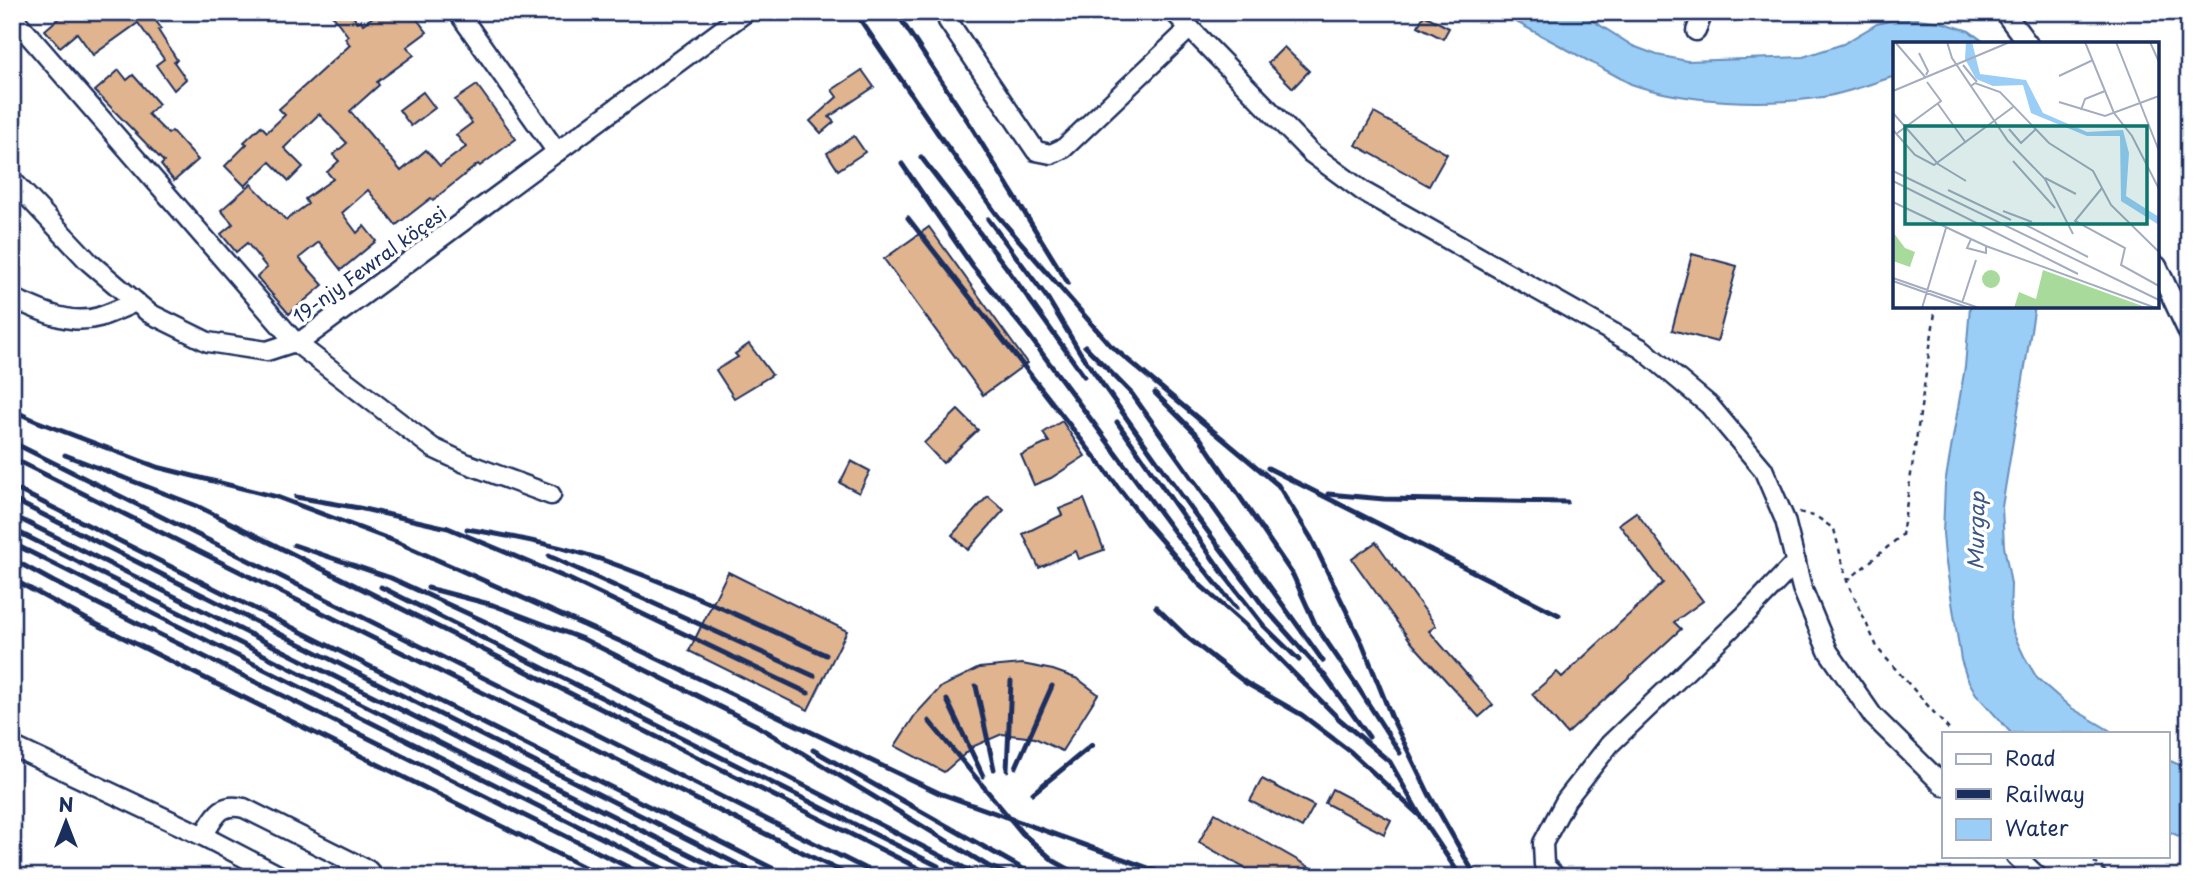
<svg xmlns="http://www.w3.org/2000/svg" width="2201" height="889" viewBox="0 0 2201 889" font-family="'Playpen Sans',sans-serif">
  <rect width="100%" height="100%" fill="#fff"/>
  <filter id="ink" filterUnits="userSpaceOnUse"><feTurbulence type="fractalNoise" baseFrequency=".0143" numOctaves="2"/><feDisplacementMap in="SourceGraphic" scale="14" xChannelSelector="R" yChannelSelector="G"/><feConvolveMatrix kernelMatrix="1 2 1 2 8 2 1 2 1" color-interpolation-filters="sRGB"/></filter>
  <g filter="url(#ink)">
    <g fill="#9acef7" stroke="#678eba" stroke-width="2">
      <path d="M1498,12H1579L1633,46L1657,55L1687,61L1803,57L1843,44L1877,24L1893,20L1917,19L1941,22L1969,31L1987,44H1895V76C1871,84 1847,93 1823,97C1766,106 1685,103 1631,84Z"/>
      <path d="M1970,306H2035L2002,507L2004,546L2011,584L2010,620L2014,635L2024,656L2037,678L2070,707L2114,733H2011L1976,694L1967,678L1961,660L1945,557L1943,533L1945,484L1965,367Z"/>
      <path d="M2168,760L2189,769V841L2168,831Z"/>
    </g>
    <g fill="#dfb48f" stroke="#1b2f5e" stroke-width="2">
      <path d="M66,12H152L150,13L161,28L158,30L177,60L174,62L186,79L174,90L156,65L164,59L138,23L93,55L77,33L60,47L45,30Z"/>
      <path d="M330,12H350L357,22L361,20L363,24L380,12H411L427,32L407,47L414,55L377,82L379,85L350,111L401,171L426,150L440,166L466,147L456,135L472,123L455,100L477,85L516,139L480,166L478,164L433,200L431,198L396,225L368,190L342,213L357,233L364,226L376,241L341,270L319,242L299,258L323,285L289,314L257,277L267,268L247,243L236,252L221,234L233,224L221,210L251,184L286,220L308,204L305,199L333,179L327,172L339,161L333,155L347,143L319,114L284,148L303,167L289,181L270,162L245,186L225,166L247,144L244,142L261,126L267,132L285,115L279,109L350,45L345,38L348,36Z"/>
      <path d="M1424,15L1449,28L1443,39L1418,26Z"/>
      <path d="M1284,47L1309,71L1293,88L1268,63Z"/>
      <path d="M119,70L127,80L133,75L159,104L148,114L168,134L172,131L198,160L174,181L161,165L164,162L95,91Z"/>
      <path d="M862,70L874,87L829,117L834,122L821,133L810,121L837,97L832,90Z"/>
      <path d="M423,92L435,108L411,126L399,110Z"/>
      <path d="M1374,113L1447,154L1429,186L1356,145Z"/>
      <path d="M854,136L865,152L838,170L827,153Z"/>
      <path d="M929,227L1027,363L983,395L884,259Z"/>
      <path d="M1692,254L1737,266L1717,342L1672,330Z"/>
      <path d="M749,344L772,375L734,398L716,370L738,357L735,354Z"/>
      <path d="M958,410L978,430L943,463L924,443Z"/>
      <path d="M1062,421L1085,456L1051,478L1034,485L1021,455L1049,442L1043,433Z"/>
      <path d="M851,461L870,471L859,493L840,483Z"/>
      <path d="M988,496L1004,510L968,550L952,535Z"/>
      <path d="M1084,499L1104,550L1079,559L1076,551L1039,568L1023,534L1062,515L1059,509Z"/>
      <path d="M1636,512L1703,601L1674,622L1681,629L1567,734L1532,694L1557,672L1562,677L1663,583L1619,524Z"/>
      <path d="M1376,542L1436,626L1429,631L1493,705L1479,717L1412,643L1352,559Z"/>
      <path d="M728,572L847,631L808,710L689,651Z"/>
      <path d="M1022,664L1053,670L1078,679L1098,694L1062,751L1035,738L1002,734L974,746L944,772L895,746L915,715L941,687L979,668Z"/>
      <path d="M1262,779L1314,806L1302,828L1250,801Z"/>
      <path d="M1332,789L1391,820L1384,834L1325,803Z"/>
      <path d="M1215,813L1327,877H1260L1199,842Z"/>
    </g>
    <g fill="none" stroke-linecap="round" stroke-linejoin="round">
      <defs>
        <g id="minor">
          <path d="M458,12L557,152"/>
          <path d="M1174,12L1311,153L1364,192L1642,349L1709,405L1763,469L1785,520L1802,588L1828,651L1873,716L1944,786"/>
          <path d="M2004,12L2028,44"/>
          <path d="M12,16L295,342L433,448L465,463L551,495"/>
          <path d="M948,21L1036,151L1051,154L1064,148L1190,28"/>
          <path d="M1696,31L1703,12"/>
          <path d="M12,180L89,262L149,313L208,342L267,351L304,339L746,12"/>
          <path d="M2157,266L2189,334"/>
          <path d="M12,298C39,310 69,326 99,317C111,313 124,307 136,302"/>
          <path d="M12,746L203,836L282,877"/>
          <path d="M203,836C215,817 219,802 244,808L368,870L374,877"/>
          <path d="M2016,856L2038,877"/>
          <path d="M1556,877L1544,865L1543,843L1566,800L1610,744L1745,615L1796,562"/>
        </g>
      </defs>
      <use href="#minor" stroke="#1b2f5e" stroke-width="23"/>
      <g stroke="#1b2f5e" stroke-width="2.5" stroke-dasharray="5 5" stroke-linecap="butt">
        <path d="M1799,512L1817,517L1834,529L1847,581L1878,649L1952,733"/>
        <path d="M1847,581L1902,535L1936,306"/>
        <path d="M2086,856L2114,877"/>
      </g>
      <use href="#minor" stroke="#fff" stroke-width="18"/>
      <g stroke="#1b2f5e" stroke-width="5">
        <path d="M855,12L941,138L998,216L1110,345L1278,485L1311,538L1362,643L1392,718L1429,794L1476,877"/>
        <path d="M896,12L969,123L1068,283"/>
        <path d="M921,157L1006,267L1084,376"/>
        <path d="M902,164L973,267L1027,333L1178,537L1236,608"/>
        <path d="M908,218L1147,524L1200,585L1252,631L1338,718L1390,762L1421,817"/>
        <path d="M988,219L1048,299L1081,354L1194,513L1264,607L1325,676L1369,737"/>
        <path d="M1085,346L1132,394L1323,661"/>
        <path d="M1155,393L1200,438L1293,575L1316,626L1355,683L1400,753"/>
        <path d="M12,410L36,421L157,467L277,497L397,542L633,647L939,793L1157,871"/>
        <path d="M1117,422L1225,576L1264,626L1299,660"/>
        <path d="M12,442L882,877"/>
        <path d="M65,455L197,506L936,877"/>
        <path d="M12,458L852,877"/>
        <path d="M1268,468L1559,615"/>
        <path d="M12,487L790,877"/>
        <path d="M1328,494L1384,499L1567,502"/>
        <path d="M296,497L359,508L448,528L569,579L808,693"/>
        <path d="M12,499L763,877"/>
        <path d="M12,515L735,877"/>
        <path d="M12,529L708,877"/>
        <path d="M467,529C510,536 562,546 603,560C679,587 752,622 826,655"/>
        <path d="M12,543L680,877"/>
        <path d="M294,545L391,578L484,621L982,877"/>
        <path d="M549,556L814,676"/>
        <path d="M12,559L54,582L648,877"/>
        <path d="M12,579L88,620L604,877"/>
        <path d="M381,587L938,866"/>
        <path d="M428,588L493,605L583,639L756,725L988,866L1015,877"/>
        <path d="M1156,607L1188,638L1246,683L1302,715L1351,752L1421,817L1461,877"/>
        <path d="M976,686L994,769"/>
        <path d="M947,700L983,776"/>
        <path d="M929,721L1022,833L1054,861L1083,877"/>
        <path d="M813,750L1023,869L1042,877"/>
        <path d="M1016,767L1052,686"/>
        <path d="M1007,770L1011,681"/>
        <path d="M1033,793L1092,745"/>
      </g>
    </g>
  </g>
  <g text-anchor="middle" dominant-baseline="central" stroke-width="7" stroke-linejoin="round" paint-order="stroke">
    <g font-size="19" fill="#1b2f5e" stroke="#fff">
      <text transform="translate(369 264) rotate(-36)">19-njy Fewral köçesi</text>
    </g>
    <g font-size="21" font-style="italic" fill="#3b5784" stroke="#fff">
      <text transform="translate(1975 531) rotate(-89)">Murgap</text>
    </g>
  </g>
  <g transform="translate(1893 42)">
    <rect width="266" height="266" fill="#fff"/>
    <path d="M0,190L12,206L22,210L17,225L0,219ZM89 237a9 9 0 1 1 18 0a9 9 0 1 1-18 0ZM150,228L255,266H121L126,250L143,257Z" fill="#a8da9b"/>
    <path d="M73,0H79L87,32L133,38L150,71L194,90L230,88L236,111L233,154L266,175V183L228,159L227,94H194L138,71L130,43L100,44L83,37L72,17Z" fill="#9acef7"/>
    <path fill="none" stroke="#a4acbf" stroke-width="2" d="M2,0L33,36M54,0L59,16L115,99L152,137L180,192M192,0L221,71L239,94L266,147M223,0L266,109M257,0L266,20M26,11L35,29L33,33M70,23L84,40M166,34L200,18M78,44L82,41L107,50L156,101L200,129L218,163L266,210M0,49L117,0M166,60L212,74L266,54M45,62L73,101M188,68L192,57L212,49M0,71L45,122L73,139M116,87L128,101L143,87M0,88L22,113L41,123L120,65M3,92L48,59L34,40M120,119L162,166M0,129L266,258M152,136L183,152M0,139L185,232M209,146L182,179L232,206L228,223L266,244M55,148L118,178M0,160L78,197M110,169L139,180M129,181L195,215M78,197L93,204V211L74,206ZM93,204L263,266M0,236L86,266M0,239L76,266M69,261L83,218M29,266L53,186"/>
    <path fill="#0f766e" fill-opacity="0.15" stroke="#0f766e" stroke-width="3.5" d="M12,84H254V182H12Z"/>
    <rect width="266" height="266" fill="none" stroke="#1b2f5e" stroke-width="3.5"/>
  </g>
  <rect width="2201" height="889" fill="none" stroke="#fff" stroke-width="42"/>
  <rect x="21" y="21" width="2159" height="847" fill="none" stroke="#1b2f5e" stroke-width="2.5" filter="url(#ink)"/>
  <rect x="1942" y="732" width="228" height="126" fill="#ffffff" stroke="#a4acbf" stroke-width="2"/>
  <rect x="1956" y="754" width="35" height="10" fill="#ffffff" stroke="#a4acbf" stroke-width="2"/>
  <text x="2005" y="766" font-size="21" fill="#1b2f5e">Road</text>
  <rect x="1956" y="789" width="35" height="10" fill="#1b2f5e" stroke="#a4acbf" stroke-width="2"/>
  <text x="2005" y="802" font-size="21" fill="#1b2f5e">Railway</text>
  <rect x="1956" y="819" width="35" height="21" fill="#9acef7" stroke="#a4acbf" stroke-width="2"/>
  <text x="2005" y="836" font-size="21" fill="#1b2f5e">Water</text>
  <g transform="translate(66 822)" stroke="#ffffff" stroke-width="5" paint-order="stroke">
  <path d="M0-5L12 26L0 18L-12 26Z" fill="#1b2f5e"/>
  <text y="-10" font-size="19" font-weight="bold" text-anchor="middle" fill="#1b2f5e">N</text>
  </g>
</svg>
